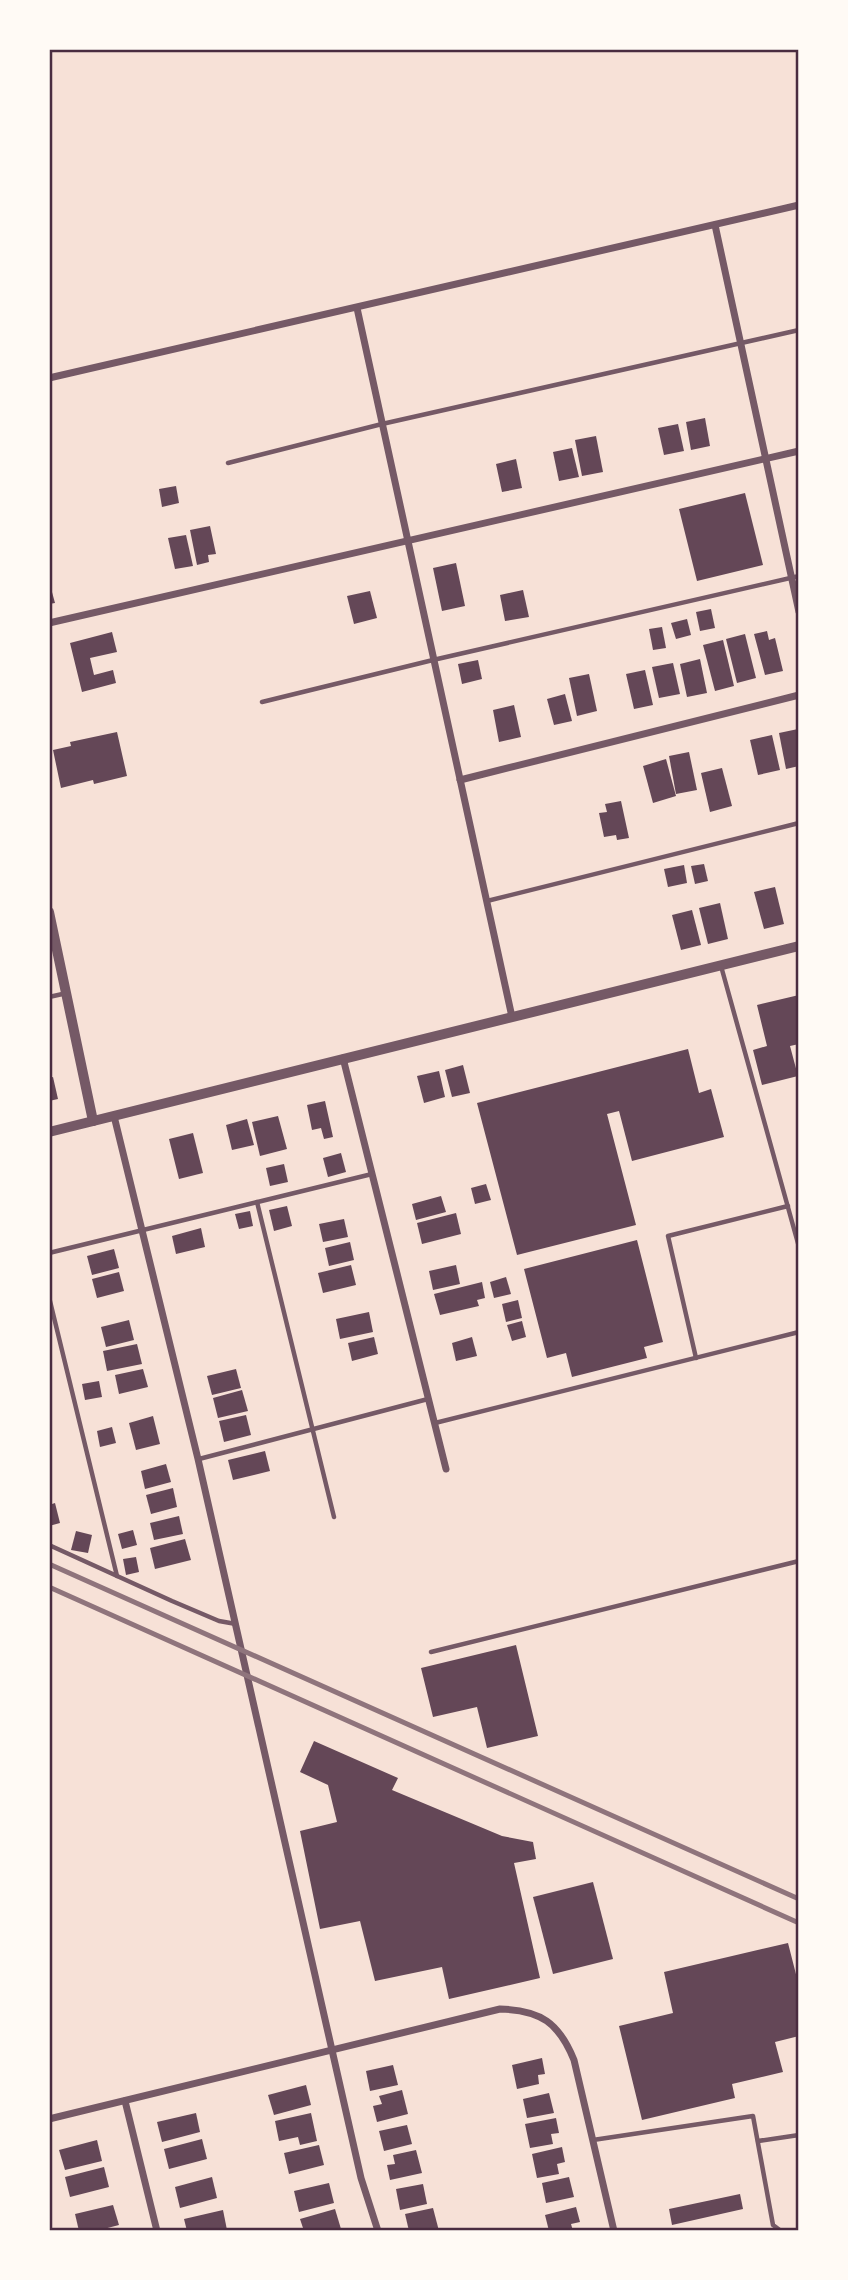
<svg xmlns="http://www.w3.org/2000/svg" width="848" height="2280" viewBox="0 0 848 2280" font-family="Merriweather,serif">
  <rect width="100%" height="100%" fill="#f7e1d7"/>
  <g fill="#644757">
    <path d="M705,418L710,446L691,450L686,422Z"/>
    <path d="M678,424L684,451L664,455L658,428Z"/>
    <path d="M596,436L603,472L582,476L575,440Z"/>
    <path d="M572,448L579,477L559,481L553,452Z"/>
    <path d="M516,459L522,488L502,492L496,464Z"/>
    <path d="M176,486L179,503L162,507L159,489Z"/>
    <path d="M745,493L763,565L697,581L679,509Z"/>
    <path d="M210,526L216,554L208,555L209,562L197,565L190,530Z"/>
    <path d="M186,535L193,566L175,569L168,538Z"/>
    <path d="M456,563L465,606L442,611L433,568Z"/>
    <path d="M49,581L55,603L49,604Z"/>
    <path d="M523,590L529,617L505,621L500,595Z"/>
    <path d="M370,591L377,618L354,624L347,596Z"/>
    <path d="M711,609L715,628L700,631L696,612Z"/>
    <path d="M687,619L691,635L676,639L671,623Z"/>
    <path d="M662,627L666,648L653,650L649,629Z"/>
    <path d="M767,631L769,640L775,638L783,671L765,675L754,634Z"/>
    <path d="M112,632L117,652L90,658L94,675L113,670L116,683L82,692L70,643Z"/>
    <path d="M745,634L756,678L737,683L726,639Z"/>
    <path d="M723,640L734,686L715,691L703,645Z"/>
    <path d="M700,659L707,693L687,697L680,664Z"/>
    <path d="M478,660L482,679L462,684L458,664Z"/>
    <path d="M673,663L680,694L659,698L652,667Z"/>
    <path d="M645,670L653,705L634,709L626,674Z"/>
    <path d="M589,674L597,711L577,716L569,678Z"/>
    <path d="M565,694L572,721L554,725L547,699Z"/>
    <path d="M514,705L521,737L499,742L493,710Z"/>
    <path d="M798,729L799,766L786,769L779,733Z"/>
    <path d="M117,732L127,776L94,784L93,780L61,788L53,750L71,746L70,742Z"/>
    <path d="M772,735L780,770L758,775L750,740Z"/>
    <path d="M689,752L697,790L676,794L669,756Z"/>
    <path d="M666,759L676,796L653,803L643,766Z"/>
    <path d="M722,768L732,806L710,812L701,773Z"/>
    <path d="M621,801L629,838L617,840L616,835L604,837L599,813L607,812L605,804Z"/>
    <path d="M704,864L708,881L695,884L691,866Z"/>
    <path d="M684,865L687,883L668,887L664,869Z"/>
    <path d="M775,887L784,924L764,929L754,892Z"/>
    <path d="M720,903L728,939L708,944L699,908Z"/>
    <path d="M692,910L701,945L681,950L672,915Z"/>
    <path d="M799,995V1044L790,1046L798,1076L762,1085L753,1050L767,1046L757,1005Z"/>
    <path d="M688,1049L699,1093L711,1089L724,1137L632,1161L619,1111L607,1114L636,1225L517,1255L477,1103Z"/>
    <path d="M463,1065L470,1093L452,1097L445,1070Z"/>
    <path d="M439,1071L445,1097L424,1103L417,1076Z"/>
    <path d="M53,1077L58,1099L49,1101V1078Z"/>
    <path d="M325,1101L333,1137L324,1139L321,1128L312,1130L307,1105Z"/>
    <path d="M278,1116L287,1149L260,1156L252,1122Z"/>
    <path d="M247,1119L254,1145L232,1150L226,1125Z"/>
    <path d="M193,1133L203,1173L179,1179L169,1139Z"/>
    <path d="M341,1153L346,1172L328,1177L323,1158Z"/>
    <path d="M284,1164L288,1182L270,1186L266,1168Z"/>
    <path d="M486,1184L491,1200L475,1204L471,1188Z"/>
    <path d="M441,1196L446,1212L416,1220L412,1204Z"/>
    <path d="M287,1206L292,1226L274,1231L269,1210Z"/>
    <path d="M250,1211L253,1226L239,1229L235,1214Z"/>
    <path d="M456,1213L461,1234L422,1244L417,1223Z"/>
    <path d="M344,1219L348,1237L323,1242L319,1224Z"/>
    <path d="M201,1228L205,1247L176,1254L172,1236Z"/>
    <path d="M637,1240L663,1342L644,1347L647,1358L572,1377L566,1353L547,1358L524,1269Z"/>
    <path d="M350,1242L354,1260L329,1266L325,1248Z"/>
    <path d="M114,1249L119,1268L92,1275L87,1256Z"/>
    <path d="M351,1265L356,1285L323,1293L318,1273Z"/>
    <path d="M456,1265L460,1284L433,1290L429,1271Z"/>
    <path d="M119,1272L124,1291L97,1298L92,1279Z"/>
    <path d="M506,1277L511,1294L494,1298L490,1282Z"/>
    <path d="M482,1282L485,1298L477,1300L479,1306L440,1315L434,1294Z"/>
    <path d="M518,1300L522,1318L506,1322L502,1304Z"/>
    <path d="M369,1312L373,1332L340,1339L336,1319Z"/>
    <path d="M129,1320L134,1340L106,1347L101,1327Z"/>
    <path d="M522,1321L526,1337L512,1341L507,1325Z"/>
    <path d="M374,1337L378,1354L352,1361L348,1343Z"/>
    <path d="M472,1337L477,1356L456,1361L452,1343Z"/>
    <path d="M137,1344L142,1364L107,1371L103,1351Z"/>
    <path d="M143,1369L148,1387L119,1394L115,1375Z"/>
    <path d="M236,1369L241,1388L212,1395L207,1376Z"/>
    <path d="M99,1381L102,1397L85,1400L82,1384Z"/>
    <path d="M242,1390L248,1411L218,1418L213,1398Z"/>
    <path d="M246,1415L251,1435L224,1442L219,1421Z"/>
    <path d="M153,1416L160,1444L136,1450L129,1423Z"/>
    <path d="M112,1427L116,1443L100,1447L97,1431Z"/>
    <path d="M265,1451L270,1471L233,1480L228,1460Z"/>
    <path d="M166,1464L171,1482L145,1489L141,1471Z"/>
    <path d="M173,1488L177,1507L151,1514L146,1495Z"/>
    <path d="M55,1503L60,1523L49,1526V1505Z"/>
    <path d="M179,1516L183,1534L154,1540L150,1523Z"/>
    <path d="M133,1530L137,1545L122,1549L118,1534Z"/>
    <path d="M76,1531L92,1535L88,1553L71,1550Z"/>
    <path d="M185,1539L191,1560L155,1569L150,1548Z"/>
    <path d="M136,1557L139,1572L126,1575L123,1559Z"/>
    <path d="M516,1645L538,1736L487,1748L477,1707L433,1717L421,1668Z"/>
    <path d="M314,1741L398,1778L392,1790L502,1836L533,1842L536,1859L514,1863L540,1978L449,1999L442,1967L375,1981L360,1921L320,1929L300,1831L337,1822L328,1785L300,1772Z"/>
    <path d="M593,1882L613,1959L553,1974L533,1897Z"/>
    <path d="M788,1943L799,1986V2036L775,2042L783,2072L732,2084L735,2098L642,2120L619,2026L673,2013L664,1972Z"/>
    <path d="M542,2058L545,2074L538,2075L539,2084L517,2089L512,2065Z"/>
    <path d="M393,2065L398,2085L370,2091L366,2071Z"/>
    <path d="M306,2085L311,2105L274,2115L268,2095Z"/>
    <path d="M402,2090L408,2114L377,2122L373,2106L382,2104L379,2096Z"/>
    <path d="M549,2093L554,2113L527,2118L523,2099Z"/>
    <path d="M196,2113L200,2132L162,2142L157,2122Z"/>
    <path d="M311,2113L317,2141L300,2145L298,2137L279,2141L275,2121Z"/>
    <path d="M556,2118L559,2133L551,2134L553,2144L530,2148L525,2124Z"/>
    <path d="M407,2125L412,2144L384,2151L379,2131Z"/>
    <path d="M202,2139L207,2159L169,2169L164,2149Z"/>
    <path d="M97,2140L102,2161L65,2170L59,2150Z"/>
    <path d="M319,2145L324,2165L289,2174L284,2153Z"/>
    <path d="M562,2147L565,2162L557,2164L559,2174L537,2178L532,2154Z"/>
    <path d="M416,2150L422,2173L390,2180L387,2165L395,2164L393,2155Z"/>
    <path d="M104,2167L109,2187L70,2197L65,2177Z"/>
    <path d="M212,2177L217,2198L180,2208L175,2187Z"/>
    <path d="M569,2177L574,2197L546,2203L542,2183Z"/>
    <path d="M329,2183L334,2203L299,2212L294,2191Z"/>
    <path d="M423,2184L427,2204L400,2210L396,2189Z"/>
    <path d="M740,2194L743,2209L672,2225L669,2209Z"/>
    <path d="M113,2205L119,2225L96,2231H79L75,2214Z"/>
    <path d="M576,2207L580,2222L571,2224L573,2231H549L545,2215Z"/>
    <path d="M433,2208L439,2231H409L405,2214Z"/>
    <path d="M335,2209L341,2229L304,2231L300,2219Z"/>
    <path d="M223,2210L227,2230L187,2231L184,2219Z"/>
  </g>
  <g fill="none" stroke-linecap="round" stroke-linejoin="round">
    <g stroke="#755966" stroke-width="4.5">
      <path d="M228,463L382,424L799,330"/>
      <path d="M262,702L433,660L799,576"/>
      <path d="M487,901L799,823"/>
      <path d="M721,966L799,1247"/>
      <path d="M49,997L67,993"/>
      <path d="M257,1202L334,1517"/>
      <path d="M49,1253L372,1174"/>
      <path d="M49,1297L117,1576"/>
      <path d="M696,1358L668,1236L788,1206"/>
      <path d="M435,1423L799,1332"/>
      <path d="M199,1459L428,1399"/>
      <path d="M49,1545L172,1601L219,1621L236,1624"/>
      <path d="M431,1652L799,1561"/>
      <path d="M593,2140L753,2116L773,2225L781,2231"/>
      <path d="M758,2141L799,2135"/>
    </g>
    <g stroke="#755966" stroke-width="7">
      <path d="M715,225L799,612"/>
      <path d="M357,308L512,1017"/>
      <path d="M49,378L799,205"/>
      <path d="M49,623L799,451"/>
      <path d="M460,780L799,695"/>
      <path d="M343,1058L446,1469"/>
      <path d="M114,1116L198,1459L361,2178L378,2231"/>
      <path d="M125,2101L157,2231"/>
      <path d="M49,2119L500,2009C541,2010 559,2023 574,2060L614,2231"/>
    </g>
    <g stroke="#755966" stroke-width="10">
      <path d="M49,912L93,1121"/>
      <path d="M49,1132L799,946"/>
    </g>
    <g stroke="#8f747c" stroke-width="5">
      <path d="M49,1564L799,1899"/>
      <path d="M49,1587L799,1923"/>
    </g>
  </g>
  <rect width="848" height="2280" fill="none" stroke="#fffaf5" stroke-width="102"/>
  <rect x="51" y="51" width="746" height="2178" fill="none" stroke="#4a2c40" stroke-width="2.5"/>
</svg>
